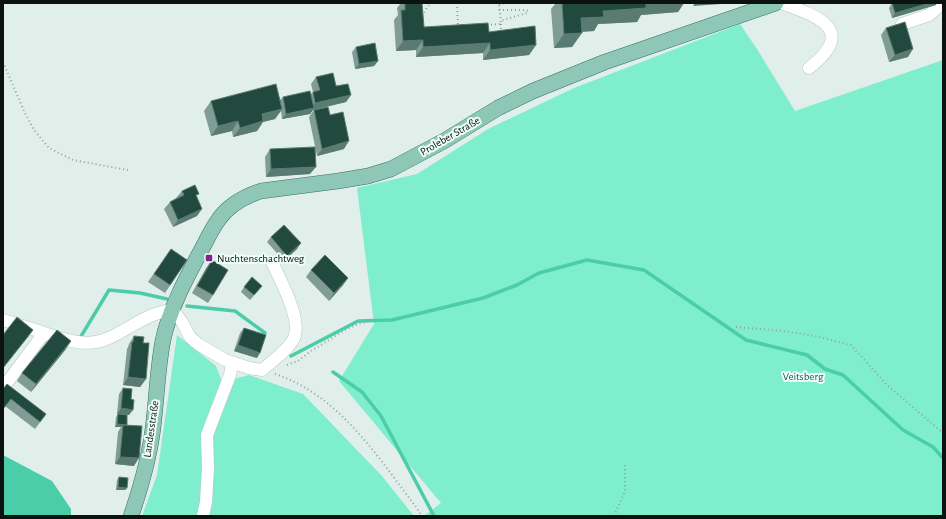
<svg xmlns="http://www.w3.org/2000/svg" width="946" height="519" viewBox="0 0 946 519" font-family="'Alegreya Sans',sans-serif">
  <rect width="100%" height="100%" fill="#e0efea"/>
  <g fill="#7feecd">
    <path d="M740,24L757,49L795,111L943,60V516H424L441,503L339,381L374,324L357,188L417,174L488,129L574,88Z"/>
    <path d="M177,335L216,366L222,382L249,375L303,394L382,476L414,516H142L157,475Z"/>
  </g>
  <path fill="#4bcdaa" d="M3,455L52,481L71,509V516H3Z"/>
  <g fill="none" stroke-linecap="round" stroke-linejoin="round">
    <g stroke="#4bcdaa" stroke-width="3.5">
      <path d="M187,306L235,311L265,333"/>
      <path d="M77,338H80L109,290L140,293L167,299"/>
      <path d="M291,356L358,321L392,320L483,298L517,285L539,273L587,260L644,270L746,340L807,355L825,369L843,375L903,430L933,447L943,458"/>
      <path d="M333,372L362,392L381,416L434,516"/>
    </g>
    <defs>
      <g id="minor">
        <path d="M781,3C818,16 858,30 809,68"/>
        <path d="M902,24L929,15L943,3"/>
        <path d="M3,320C17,324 30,328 44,333C66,340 87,348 109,338C131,328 149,312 173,310L182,322L190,337L198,344L225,360L249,368L262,370C272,361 286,352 293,340C304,322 280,280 272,262"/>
        <path d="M3,385L6,384L44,333"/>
        <path d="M203,516L206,502L208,468L207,435L230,375L232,363"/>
      </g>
      <path id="major" d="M131,516C142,484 151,452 154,419C157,392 158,366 163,340C170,307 188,275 204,245C208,237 213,227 219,219C229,205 246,196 261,191L338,181L368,176L391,169L444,141L498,108L533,91L605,62L776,3"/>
    </defs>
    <use href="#minor" stroke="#b8c7c1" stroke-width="13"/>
    <use href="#major" stroke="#316f5d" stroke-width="16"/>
    <g stroke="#94a09c" stroke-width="2" stroke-dasharray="1 3" stroke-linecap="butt">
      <path d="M457,3L458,28"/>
      <path d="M499,4L508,3"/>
      <path d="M499,10H526L528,11L527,13L500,21"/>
      <path d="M422,16L430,3"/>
      <path d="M501,24V32"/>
      <path d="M487,25L501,24L499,3"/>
      <path d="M3,62L24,111L34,130L49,148L73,160L128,170"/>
      <path d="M736,327L783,331L815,336L851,345L887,385L943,433"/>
      <path d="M287,365L298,361L311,351L347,329L358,324L369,321"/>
      <path d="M275,374C339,395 377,456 416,507L422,516"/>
      <path d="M614,516L625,491V465"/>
    </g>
    <use href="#minor" stroke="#fff" stroke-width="12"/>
    <use href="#major" stroke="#8fc7b7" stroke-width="15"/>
  </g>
  <g fill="#809c94">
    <path d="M401,3H422L424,27L489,32L536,45L529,55L483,60V53L416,57V50L396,51L394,20L398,15L397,8Z"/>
    <path d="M556,3H684L678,12L641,15L637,22L598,24L594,31L582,32L572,47L554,48L551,9Z"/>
    <path d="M892,3L936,5L892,18L889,8Z"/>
    <path d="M886,28L908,57L889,62L881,35Z"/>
    <path d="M356,47L378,61L374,66L355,69L352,52Z"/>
    <path d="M316,77L336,86L351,95L346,102L313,110L310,114L282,119L281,111L275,119L263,122L257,131L233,137L232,131L211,136L204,111L211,101L280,100L283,97L311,94L313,92L311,84Z"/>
    <path d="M314,110L330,115L344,149L317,156L309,117Z"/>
    <path d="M270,149L310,174L266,177L265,157Z"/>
    <path d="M182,191L196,197L197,216L173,227L164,209L170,202L176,198Z"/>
    <path d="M271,237L297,249L284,261L267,242Z"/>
    <path d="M171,249L187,260L165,293L148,282Z"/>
    <path d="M212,260L213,295L208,303L192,293L206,268Z"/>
    <path d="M311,270L348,278L343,285L329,301L306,277Z"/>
    <path d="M244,287L258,291L250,300L241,292Z"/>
    <path d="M244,328L257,358L234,351L240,333Z"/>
    <path d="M134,336L143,343L146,379L140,387L123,385L127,349L128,347L129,344Z"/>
    <path d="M66,349L31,392L17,381L22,373Z"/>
    <path d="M123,388L129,415L117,414L119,394Z"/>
    <path d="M3,389L46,414L35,429L5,406Z"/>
    <path d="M118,414L127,425L134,466L115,464L118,432L121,427H115L116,417Z"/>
    <path d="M119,477L127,488L125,490H116L117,480Z"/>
  </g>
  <g fill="#5a7b71">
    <path d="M645,3H684L678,12L641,15L637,22L598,24L594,31L571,32L581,18L603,11Z"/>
    <path d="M695,3H721V4L693,6Z"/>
    <path d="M930,3H937L936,5L892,18L895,13Z"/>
    <path d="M582,33L572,47L554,48L564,34Z"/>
    <path d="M423,40L416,50L396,51L403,41Z"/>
    <path d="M490,43L483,53L416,57L423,47Z"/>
    <path d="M536,45L529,55L483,60L490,50Z"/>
    <path d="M913,49L908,57L889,62L895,55Z"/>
    <path d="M378,61L374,66L355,69L359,64Z"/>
    <path d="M351,95L346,102L313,110L310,114L282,119L286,114L311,109L315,103Z"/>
    <path d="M282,109L275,119L263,122L257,131L233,137L240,128L262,114Z"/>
    <path d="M238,121L232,131L211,136L218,126Z"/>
    <path d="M349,141L344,149L317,156L322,149Z"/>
    <path d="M316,167L310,174L266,177L271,169Z"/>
    <path d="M202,209L197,216L173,227L178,220Z"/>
    <path d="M301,243L297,249L284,261L287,256Z"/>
    <path d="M348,278L343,285L329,301L334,293Z"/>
    <path d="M33,330L28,337L3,368Z"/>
    <path d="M71,341L66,349L31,392L36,384Z"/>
    <path d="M238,345L260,353L257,358L234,351Z"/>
    <path d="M128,377L146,379L140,387L123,385Z"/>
    <path d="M121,408L133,410L129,415L117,414Z"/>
    <path d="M117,424L123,425L121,427H115Z"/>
    <path d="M120,457L139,458L134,466L115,464Z"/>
    <path d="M118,487L127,488L125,490H116Z"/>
  </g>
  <g fill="#21493d" stroke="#5a7b71">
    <path d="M405,3H422L424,27L488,23L489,32L535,26L536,45L490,50V43L423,47V40L403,41L401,10H405Z"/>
    <path d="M562,3H646V8L603,11L604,17L581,18L582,33L564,34Z"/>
    <path d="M892,3H930L895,13Z"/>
    <path d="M905,22L913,49L895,55L886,28Z"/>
    <path d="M375,43L378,61L359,64L356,47Z"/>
    <path d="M333,73L336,86L348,84L351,95L315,103L313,92L320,90L316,77Z"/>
    <path d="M276,84L282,109L262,114L263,121L240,128L238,121L218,126L211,101Z"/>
    <path d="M310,91L314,108L286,114L283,97Z"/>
    <path d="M328,107L330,115L343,112L349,141L322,149L314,110Z"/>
    <path d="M315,147L316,167L271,169L270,149Z"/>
    <path d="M195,185L199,194L196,195L202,209L178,220L170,202L184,195L182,191Z"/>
    <path d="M284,225L301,243L287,256L271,237Z"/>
    <path d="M171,249L187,260L170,285L154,274Z"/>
    <path d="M325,255L348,278L334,293L311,270Z"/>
    <path d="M212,260L228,270L213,295L197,286Z"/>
    <path d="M252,277L262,286L254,295L244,287Z"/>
    <path d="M17,317L33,330L3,368V335Z"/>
    <path d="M244,328L266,335L260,353L238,345Z"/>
    <path d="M57,330L71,341L36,384L22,373Z"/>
    <path d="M134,336L144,337L143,343H149L146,379L128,377L132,342H133Z"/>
    <path d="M7,384L46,414L40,422L11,399L3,409V389Z"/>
    <path d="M123,388L132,389L131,399L134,400L133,410L121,408Z"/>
    <path d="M118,414L127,415V425L117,424Z"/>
    <path d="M123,425L142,426L139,458L120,457Z"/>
    <path d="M119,477L128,478L127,488L118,487Z"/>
  </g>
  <rect fill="#812490" stroke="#edfdf7" stroke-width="1.5" x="205" y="254" width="8" height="8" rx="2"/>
  <g text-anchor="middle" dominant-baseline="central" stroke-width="4" stroke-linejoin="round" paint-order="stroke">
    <g font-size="11" fill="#0c1210" stroke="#edfdf7">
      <text transform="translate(450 136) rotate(-30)">Proleber Straße</text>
      <text transform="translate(151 429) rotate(-82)">Landesstraße</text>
    </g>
    <g font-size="11" fill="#0c1210" stroke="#edfdf7" text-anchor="start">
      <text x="217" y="258">Nuchtenschachtweg</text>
    </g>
    <g font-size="11" fill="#255a4a" stroke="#edfdf7">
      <text x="803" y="376">Veitsberg</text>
    </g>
  </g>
  <rect width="946" height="519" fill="none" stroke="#0c1210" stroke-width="8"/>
</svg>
